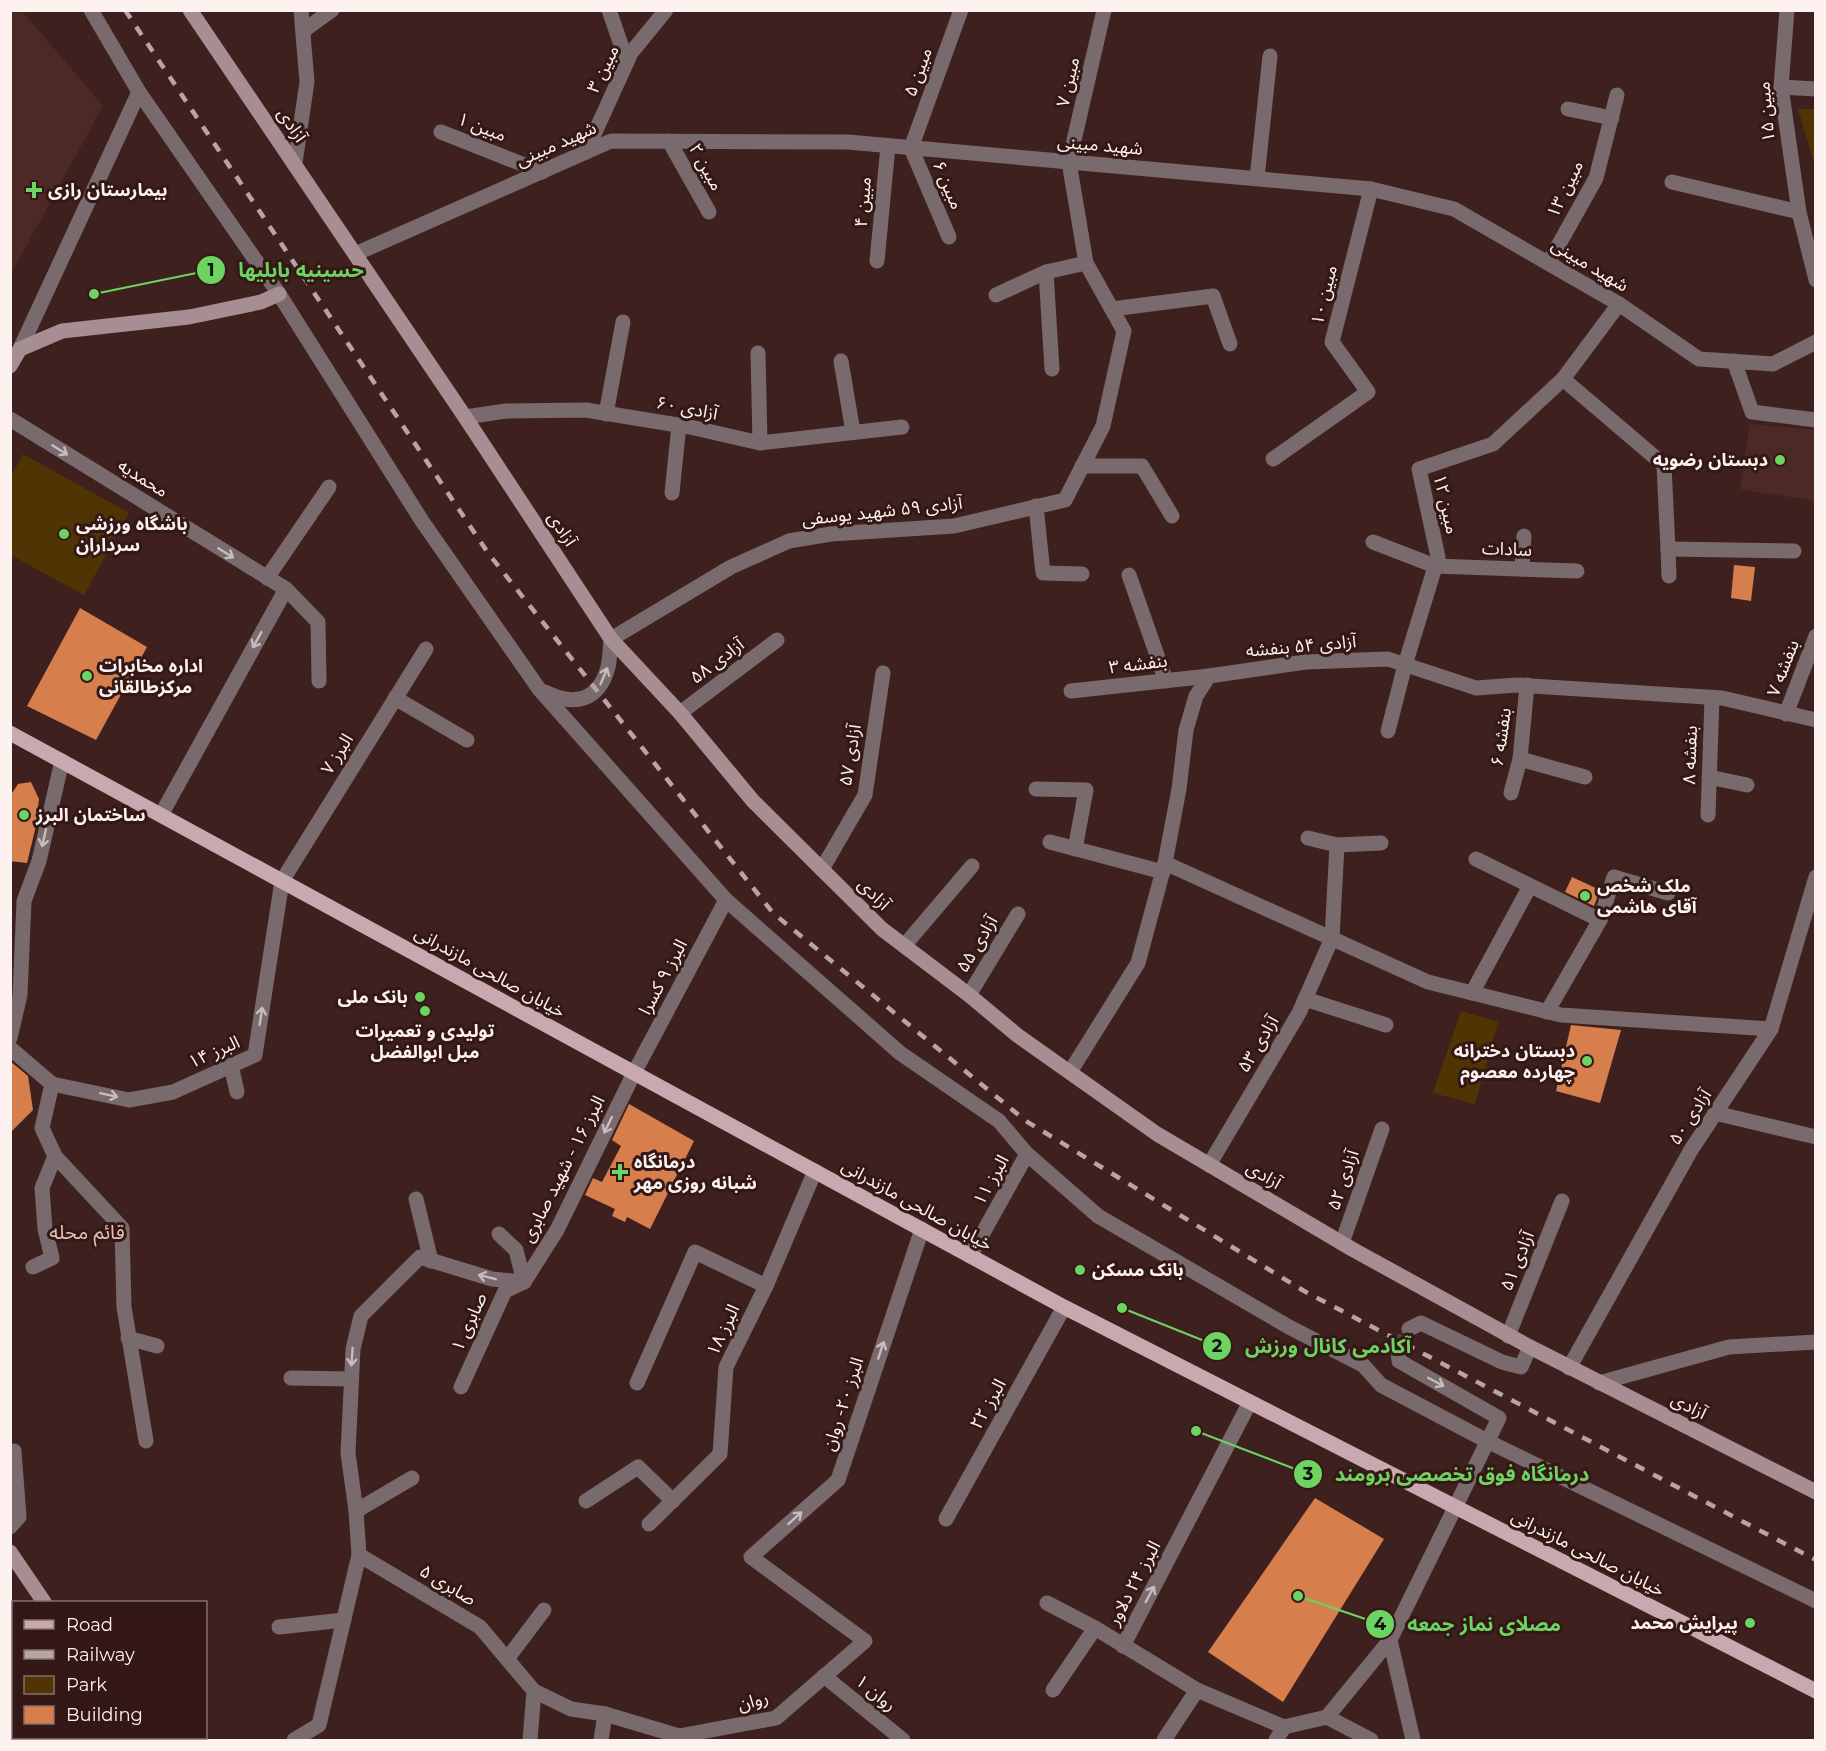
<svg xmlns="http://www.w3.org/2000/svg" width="1826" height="1751" viewBox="0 0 1826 1751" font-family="Montserrat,'Noto Sans Arabic',sans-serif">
  <rect width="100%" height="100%" fill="#3e211e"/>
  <g fill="#4c2925">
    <path d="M22,11L103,106L11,274L10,11Z"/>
    <path d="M1750,424L1815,430V501L1740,489Z"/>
  </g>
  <g fill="#513404">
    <path d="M1798,109H1815V166Z"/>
    <path d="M23,454L129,513L84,595L11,555V477Z"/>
    <path d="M1461,1011L1498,1022L1475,1104L1433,1093Z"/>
  </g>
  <g fill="#d67f4c">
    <path d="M1734,565L1755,567L1751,601L1731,598Z"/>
    <path d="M80,608L147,647L96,740L27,706Z"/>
    <path d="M31,782L39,799L35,830L27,863L10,861V796L18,784Z"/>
    <path d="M1572,877L1600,890L1594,906L1565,892Z"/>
    <path d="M1571,1025L1621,1030L1600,1103L1556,1091Z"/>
    <path d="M10,1061L28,1076L33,1110L10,1133Z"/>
    <path d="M629,1104L694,1141L650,1229L627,1217L625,1222L612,1216L615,1209L585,1195L593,1178L602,1182L621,1146L612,1140Z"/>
    <path d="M1315,1498L1384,1539L1283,1702L1208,1652Z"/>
  </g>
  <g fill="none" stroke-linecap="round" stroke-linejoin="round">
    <path stroke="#5b403e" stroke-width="15" stroke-dasharray="15 8" stroke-linecap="butt" d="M1398,1350L1409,1329"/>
    <g stroke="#796a6d" stroke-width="15">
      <path d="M91,10L139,92L279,294L422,521L539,689L726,900L900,1053L999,1121L1027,1154L1098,1216L1289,1327L1363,1365L1381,1385L1487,1441L1816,1601"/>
      <path d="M609,10L627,62"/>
      <path d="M1787,10L1781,87L1799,212L1816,280"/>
      <path d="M303,31L332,10"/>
      <path d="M1781,87L1816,89"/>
      <path d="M1568,109L1612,118"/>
      <path d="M441,132L542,172"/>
      <path d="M669,141L709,212"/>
      <path d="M586,152L631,53L666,10"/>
      <path d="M295,163L307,82L301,10"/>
      <path d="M1257,178L1270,56"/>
      <path d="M1672,182L1799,212"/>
      <path d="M949,237L911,148L961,10"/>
      <path d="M355,254L611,141L848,142L1371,189L1454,209L1619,304L1699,359L1773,364L1816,342"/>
      <path d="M877,261L888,146"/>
      <path d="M1549,262L1596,178L1617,95"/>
      <path d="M1046,272L1052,369"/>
      <path d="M996,295L1046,272L1086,263"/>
      <path d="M1112,309L1213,296L1230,344"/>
      <path d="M20,349L139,92"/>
      <path d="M758,353L760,443"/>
      <path d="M841,361L853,432"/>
      <path d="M1734,361L1752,412L1816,420"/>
      <path d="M1563,379L1664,465L1668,549L1794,551"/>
      <path d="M606,414L623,322"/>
      <path d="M465,417L506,411L586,410L690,427L760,443L902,427"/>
      <path d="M10,419L286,589L318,622L319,681"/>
      <path d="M1273,459L1368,392L1332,342L1371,189"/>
      <path d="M1082,466H1142L1172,516"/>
      <path d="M672,493L679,425"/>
      <path d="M1036,506L1043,573L1082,574"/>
      <path d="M1373,542L1435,566L1577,571"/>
      <path d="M1668,549L1669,576"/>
      <path d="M1522,569L1524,536"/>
      <path d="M1129,575L1166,681"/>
      <path d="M267,578L329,487"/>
      <path d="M1071,691L1209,676"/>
      <path d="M545,692C574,707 599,701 608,667C610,658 610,648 611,639L731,567L789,541L831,534L954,526L1065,500L1103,426L1124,331L1086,263L1069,162L1104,10"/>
      <path d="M395,698L467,740"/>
      <path d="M680,713L777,640"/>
      <path d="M1786,714L1816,636"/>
      <path d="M1388,731L1405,665L1438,557L1419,469L1493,444L1563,379L1619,304"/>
      <path d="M1520,759L1585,777"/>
      <path d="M1709,777L1747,785"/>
      <path d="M1036,789L1086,790L1075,849"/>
      <path d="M1511,793L1520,759L1527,685"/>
      <path d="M161,815L286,589"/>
      <path d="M1708,815L1712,698"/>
      <path d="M1050,842L1163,872"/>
      <path d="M1337,845L1381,843"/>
      <path d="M1476,859L1600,920L1547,1012"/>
      <path d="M1165,863L1428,982L1561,1015L1771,1029"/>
      <path d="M822,869L865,795L883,673"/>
      <path d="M1600,920L1614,877L1668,893"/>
      <path d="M904,946L972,866"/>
      <path d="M1472,993L1530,886"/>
      <path d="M969,995L1018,914"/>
      <path d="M1305,999L1386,1025"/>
      <path d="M10,1038L20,995L24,901L39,861L62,761"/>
      <path d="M10,1048L52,1084L129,1100L173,1092L255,1055L282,881L426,649"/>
      <path d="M231,1065L237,1092"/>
      <path d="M1070,1072L1138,963L1165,863L1179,789L1186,730L1196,696L1209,676L1306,662L1388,659L1476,688L1517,685L1722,698L1816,720"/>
      <path d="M52,1084L42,1128L55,1156L122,1228L124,1307L146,1441"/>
      <path d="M1715,1113L1816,1137"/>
      <path d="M1209,1165L1299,1013L1332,938L1337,845L1308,838"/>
      <path d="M416,1199L431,1261"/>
      <path d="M1342,1243L1382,1129"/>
      <path d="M970,1256L1027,1154"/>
      <path d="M33,1267L52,1258L45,1229L42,1188L55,1156"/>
      <path d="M1409,1329L1421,1323L1502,1362L1521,1367L1530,1347"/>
      <path d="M1508,1336L1562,1201"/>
      <path d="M128,1338L157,1346"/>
      <path d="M1569,1368L1691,1150L1771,1029L1816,877"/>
      <path d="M291,1378L351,1379"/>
      <path d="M637,1383L695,1252L766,1286"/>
      <path d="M1599,1383L1729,1347L1816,1342"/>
      <path d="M461,1387L505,1291L524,1282L516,1250L499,1234"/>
      <path d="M586,1501L638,1467L673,1501"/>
      <path d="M356,1511L412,1478"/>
      <path d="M946,1519L1064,1307"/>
      <path d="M649,1524L720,1454L726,1367L766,1286L815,1171"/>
      <path d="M10,1527L19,1517L14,1451"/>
      <path d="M359,1555L480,1627L534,1691L571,1709L605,1714L679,1736L776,1718L865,1641L751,1557L838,1480L922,1229"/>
      <path d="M1047,1603L1095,1628L1197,1690L1284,1727L1327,1717"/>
      <path d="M10,1624L14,1622"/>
      <path d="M279,1627L344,1620"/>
      <path d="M1390,1640L1413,1740"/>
      <path d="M1123,1646L1250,1402"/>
      <path d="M507,1659L544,1610"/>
      <path d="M824,1676L903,1740"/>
      <path d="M1053,1690L1095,1628"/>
      <path d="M294,1740L319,1725L359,1555L356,1511L348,1453L353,1349L361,1316L420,1257L492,1279L524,1282L557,1230L634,1073L726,900"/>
      <path d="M530,1740L534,1691"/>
      <path d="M601,1740L605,1714"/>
      <path d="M1164,1740L1197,1690"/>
      <path d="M1276,1740L1284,1727"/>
      <path d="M1371,1740L1327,1717L1390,1640L1499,1418L1399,1361L1398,1350"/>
    </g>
    <g stroke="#a68e93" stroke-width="15">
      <path d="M190,10L465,417L611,639L680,713L753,801L882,929L969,995L1017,1035L1157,1134L1352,1249L1530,1347L1816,1492"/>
      <path d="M10,366L20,349L62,331L189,317L261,302L279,294"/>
      <path d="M10,1552L44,1602"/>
      <path d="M127,1738L129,1740"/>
    </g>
    <path stroke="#c9a9b0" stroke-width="15" d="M10,733L1064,1307L1816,1691"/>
    <path stroke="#b7a5a3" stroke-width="4.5" stroke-dasharray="10 10" stroke-linecap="butt" d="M125,10L488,553L773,913L1026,1121L1304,1291L1816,1560"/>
  </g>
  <defs><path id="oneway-shaft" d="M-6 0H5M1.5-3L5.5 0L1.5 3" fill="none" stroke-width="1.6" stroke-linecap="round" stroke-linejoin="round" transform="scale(1.5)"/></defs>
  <g stroke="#c9bcbc">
    <use href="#oneway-shaft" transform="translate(60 450) rotate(32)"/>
    <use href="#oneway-shaft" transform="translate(226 553) rotate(32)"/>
    <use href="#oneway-shaft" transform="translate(257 640) rotate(119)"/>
    <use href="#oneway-shaft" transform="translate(604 676) rotate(-67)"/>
    <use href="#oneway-shaft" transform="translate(44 838) rotate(103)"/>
    <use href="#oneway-shaft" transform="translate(261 1016) rotate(-81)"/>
    <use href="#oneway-shaft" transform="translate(109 1095) rotate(12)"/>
    <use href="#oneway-shaft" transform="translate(608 1125) rotate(116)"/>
    <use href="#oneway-shaft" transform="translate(487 1277) rotate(-166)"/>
    <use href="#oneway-shaft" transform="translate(881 1350) rotate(-72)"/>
    <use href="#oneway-shaft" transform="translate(352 1357) rotate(94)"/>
    <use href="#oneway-shaft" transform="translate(1436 1382) rotate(28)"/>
    <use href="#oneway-shaft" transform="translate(795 1518) rotate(-42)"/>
    <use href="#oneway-shaft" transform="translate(1150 1594) rotate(-62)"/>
  </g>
  <g fill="#6dd361" stroke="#331815" stroke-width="2">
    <path d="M31 181h6v6h6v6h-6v6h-6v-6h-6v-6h6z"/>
    <circle cx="1780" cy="460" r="6"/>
    <circle cx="64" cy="534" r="6"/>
    <circle cx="87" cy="676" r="6"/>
    <circle cx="24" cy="815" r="6"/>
    <circle cx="1585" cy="896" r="6"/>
    <circle cx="420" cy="997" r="6"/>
    <circle cx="425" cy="1011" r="6"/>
    <circle cx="1587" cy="1061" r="6"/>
    <path d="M617 1163h6v6h6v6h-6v6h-6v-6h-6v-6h6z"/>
    <circle cx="1080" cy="1270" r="6"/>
    <circle cx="1750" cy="1623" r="6"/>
  </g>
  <g text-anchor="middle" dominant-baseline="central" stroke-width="6" stroke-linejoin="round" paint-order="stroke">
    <g font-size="18" fill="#fef2f0" stroke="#331815">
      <text transform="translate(603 69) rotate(-64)">مبین ۳</text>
      <text transform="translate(918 72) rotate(-70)">مبین ۵</text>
      <text transform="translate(1068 82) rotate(-77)">مبین ۷</text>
      <text transform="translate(1766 112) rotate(-95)">مبین ۱۵</text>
      <text transform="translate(292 125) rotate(56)">آزادی</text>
      <text transform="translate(482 127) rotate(21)">مبین ۱</text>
      <text transform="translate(556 144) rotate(-24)">شهید مبینی</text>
      <text transform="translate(1100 145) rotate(5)">شهید مبینی</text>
      <text transform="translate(706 167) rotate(61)">مبین ۲</text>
      <text transform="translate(948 185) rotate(67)">مبین ۶</text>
      <text transform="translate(1565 189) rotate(-64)">مبین ۱۳</text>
      <text transform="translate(863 202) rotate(-85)">مبین ۴</text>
      <text transform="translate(1590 265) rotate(31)">شهید مبینی</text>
      <text transform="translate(1324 295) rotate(-76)">مبین ۱۰</text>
      <text transform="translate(687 408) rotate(11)">آزادی ۶۰</text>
      <text transform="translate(143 478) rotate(32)">محمدیه</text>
      <text transform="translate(1446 504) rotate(77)">مبین ۱۲</text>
      <text transform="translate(882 511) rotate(-6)">آزادی ۵۹ شهید یوسفی</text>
      <text transform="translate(562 529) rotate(57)">آزادی</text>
      <text transform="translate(1507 549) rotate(2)">سادات</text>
      <text transform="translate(1301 646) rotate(-5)">آزادی ۵۴ بنفشه</text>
      <text transform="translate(717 661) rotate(-37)">آزادی ۵۸</text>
      <text transform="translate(1138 664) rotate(-7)">بنفشه ۳</text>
      <text transform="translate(1783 668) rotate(-69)">بنفشه ۷</text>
      <text transform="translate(1501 737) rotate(-82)">بنفشه ۶</text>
      <text transform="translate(337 754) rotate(-58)">البرز ۷</text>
      <text transform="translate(850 755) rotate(-81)">آزادی ۵۷</text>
      <text transform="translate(1690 755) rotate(-88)">بنفشه ۸</text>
      <text transform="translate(874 894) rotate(45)">آزادی</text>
      <text transform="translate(977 944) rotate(-59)">آزادی ۵۵</text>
      <text transform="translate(490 972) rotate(29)">خیابان صالحی مازندرانی</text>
      <text transform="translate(663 977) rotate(-62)">البرز ۹ کسرا</text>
      <text transform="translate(1258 1044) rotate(-59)">آزادی ۵۳</text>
      <text transform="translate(214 1052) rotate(-24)">البرز ۱۴</text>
      <text transform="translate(1690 1117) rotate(-57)">آزادی ۵۰</text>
      <text transform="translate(563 1169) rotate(-63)">البرز ۱۶ - شهید صابری</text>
      <text transform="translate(1264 1175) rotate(31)">آزادی</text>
      <text transform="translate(991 1180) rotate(-61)">البرز ۱۱</text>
      <text transform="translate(1343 1180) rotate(-71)">آزادی ۵۲</text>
      <text transform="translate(917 1205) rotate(29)">خیابان صالحی مازندرانی</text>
      <text transform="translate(1517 1261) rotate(-68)">آزادی ۵۱</text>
      <text transform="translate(469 1322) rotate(-66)">صابری ۱</text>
      <text transform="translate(723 1330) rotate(-65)">البرز ۱۸</text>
      <text transform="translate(843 1404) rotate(-72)">البرز ۲۰- روان</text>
      <text transform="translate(988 1404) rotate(-61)">البرز ۲۲</text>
      <text transform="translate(1689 1406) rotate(27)">آزادی</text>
      <text transform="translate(1588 1553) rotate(27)">خیابان صالحی مازندرانی</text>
      <text transform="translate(1134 1583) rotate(-62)">البرز ۲۴ دلاور</text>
      <text transform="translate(448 1585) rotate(31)">صابری ۵</text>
      <text transform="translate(876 1693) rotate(39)">روان ۱</text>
      <text transform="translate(753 1701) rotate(-15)">روان</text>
    </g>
    <g font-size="18" font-weight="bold" fill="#fef2f0" stroke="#331815" text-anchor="start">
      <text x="48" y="190">بیمارستان رازی</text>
      <text x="1768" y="460" text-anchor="end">دبستان رضویه</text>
      <text x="76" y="524">باشگاه ورزشی<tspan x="76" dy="21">سرداران</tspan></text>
      <text x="99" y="666">اداره مخابرات<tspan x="99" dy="21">مرکزطالقانی</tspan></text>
      <text x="36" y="815">ساختمان البرز</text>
      <text x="1597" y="886">ملک شخص<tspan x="1597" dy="21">آقای هاشمی</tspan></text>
      <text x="408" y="997" text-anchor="end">بانک ملی</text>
      <text x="425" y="1031" text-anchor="middle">تولیدی و تعمیرات<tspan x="425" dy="21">مبل ابوالفضل</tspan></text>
      <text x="1575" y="1051" text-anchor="end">دبستان دخترانه<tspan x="1575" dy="21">چهارده معصوم</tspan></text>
      <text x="634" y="1162">درمانگاه<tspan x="634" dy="21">شبانه روزی مهر</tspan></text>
      <text x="1092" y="1270">بانک مسکن</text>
      <text x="1738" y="1623" text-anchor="end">پیرایش محمد</text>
    </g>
    <g font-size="20" fill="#e5bfba" stroke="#331815">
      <text x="87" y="1232">قائم محله</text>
    </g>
  </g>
  <path fill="none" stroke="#6dd361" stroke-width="2" d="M94 294L211 270M1122 1308L1217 1346M1196 1431L1308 1474M1298 1596L1380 1624"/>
  <g fill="#6dd361" stroke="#331815" stroke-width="2">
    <circle cx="94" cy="294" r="6"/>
    <circle cx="1122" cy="1308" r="6"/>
    <circle cx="1196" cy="1431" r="6"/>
    <circle cx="1298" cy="1596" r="6"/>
    <circle cx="211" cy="270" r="15"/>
    <circle cx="1217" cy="1346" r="15"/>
    <circle cx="1308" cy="1474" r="15"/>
    <circle cx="1380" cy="1624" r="15"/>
  </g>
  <g font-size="18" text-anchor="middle" font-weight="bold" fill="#111">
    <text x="211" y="276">1</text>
    <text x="1217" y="1352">2</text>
    <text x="1308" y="1480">3</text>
    <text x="1380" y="1630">4</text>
  </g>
  <g font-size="20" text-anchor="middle" font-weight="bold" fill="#6dd361" stroke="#331815" stroke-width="6" stroke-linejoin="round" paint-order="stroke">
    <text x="301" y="277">حسینیه بابلیها</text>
    <text x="1328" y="1353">آکادمی کانال ورزش</text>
    <text x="1462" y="1481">درمانگاه فوق تخصصی برومند</text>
    <text x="1484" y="1631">مصلای نماز جمعه</text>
  </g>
  <rect width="1826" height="1751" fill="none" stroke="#fef2f0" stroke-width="24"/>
  <rect x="12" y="1601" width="195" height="138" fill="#331815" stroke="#846f6d" stroke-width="1.5"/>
  <rect x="24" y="1620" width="30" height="9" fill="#c9a9b0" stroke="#846f6d" stroke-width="1.5"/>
  <text x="66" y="1631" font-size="18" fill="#fef2f0">Road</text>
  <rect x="24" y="1650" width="30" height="9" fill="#b7a5a3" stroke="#846f6d" stroke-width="1.5"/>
  <text x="66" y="1661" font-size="18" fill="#fef2f0">Railway</text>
  <rect x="24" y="1676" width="30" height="18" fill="#513404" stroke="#846f6d" stroke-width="1.5"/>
  <text x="66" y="1691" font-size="18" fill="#fef2f0">Park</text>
  <rect x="24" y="1706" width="30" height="18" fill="#d67f4c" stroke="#846f6d" stroke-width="1.5"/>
  <text x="66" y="1721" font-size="18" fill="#fef2f0">Building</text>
</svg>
